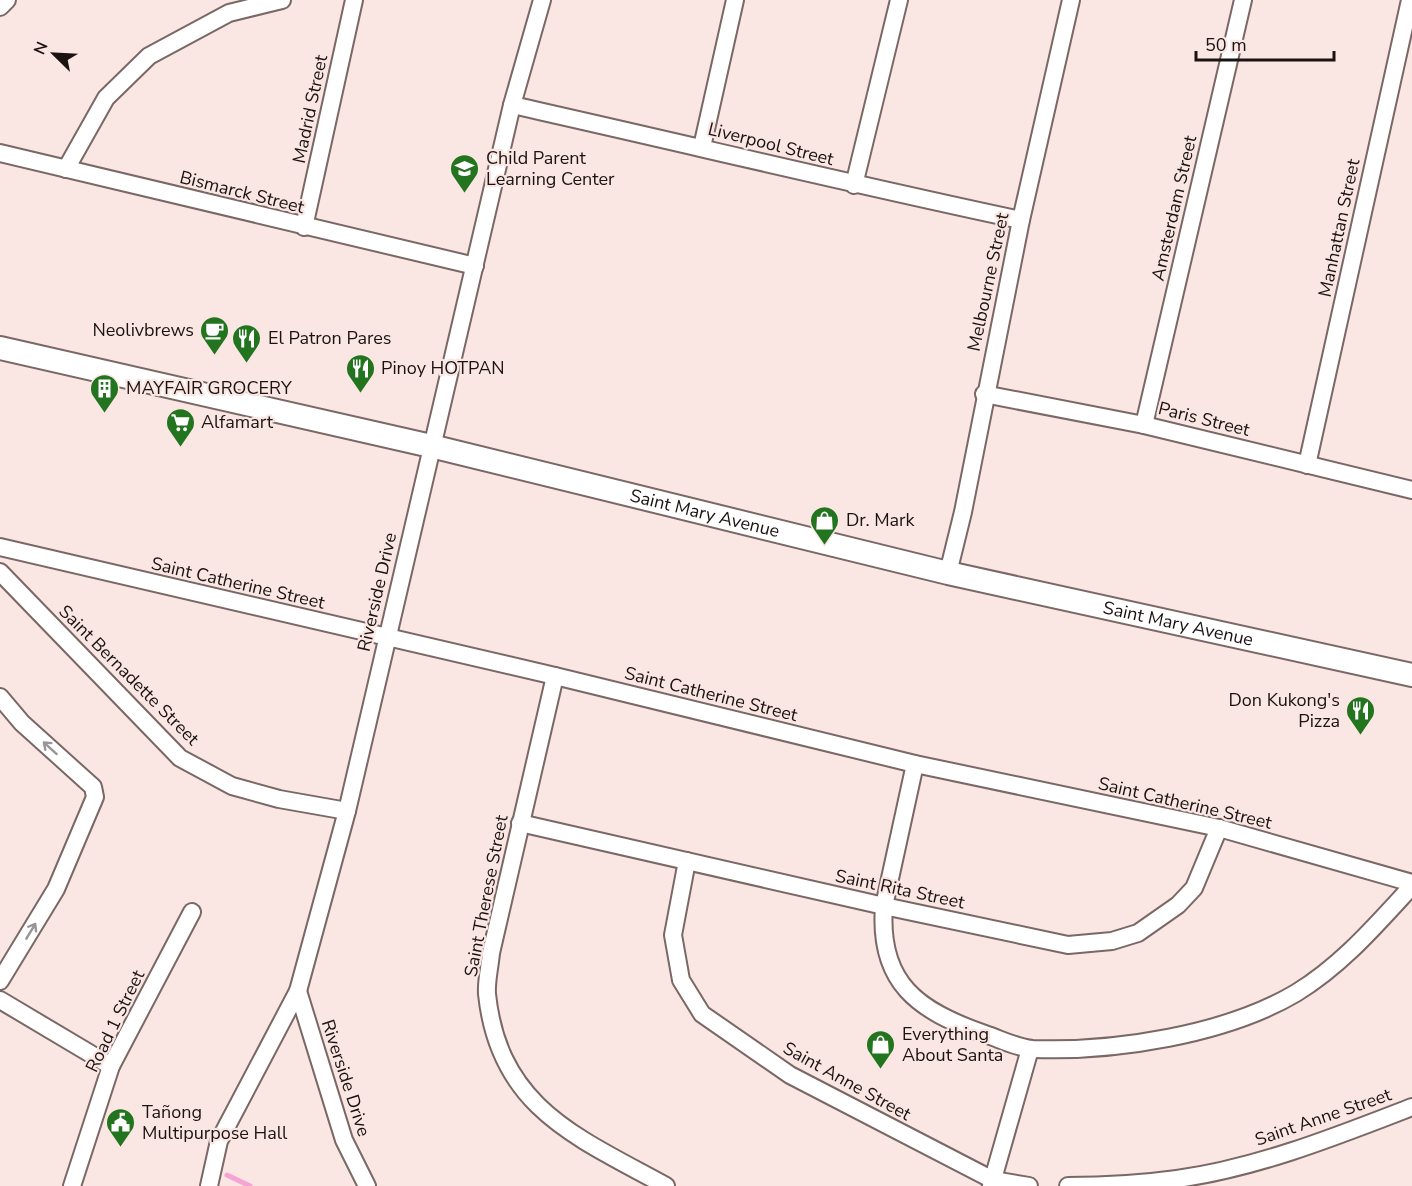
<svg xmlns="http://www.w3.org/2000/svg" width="1412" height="1186" viewBox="0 0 1412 1186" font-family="'Nunito Sans',sans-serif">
  <rect width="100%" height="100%" fill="#fae6e3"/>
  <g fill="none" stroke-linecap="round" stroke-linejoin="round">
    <path stroke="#f5a4d3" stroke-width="5" d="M227,1175L250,1186"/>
    <defs>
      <g id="street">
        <path d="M0,7L7,0"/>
        <path d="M512,105C682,143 851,184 1021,220"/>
        <path d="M702,147L735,0"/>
        <path d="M0,153L475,266"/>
        <path d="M66,169L106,98L149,56L229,13L282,0"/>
        <path d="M854,185L899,0"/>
        <path d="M304,227L354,0"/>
        <path d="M984,394L1144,425L1412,490"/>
        <path d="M1144,425L1243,0"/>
        <path d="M1307,465L1410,0"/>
        <path d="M0,547L555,676L915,764L1219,828L1412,883"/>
        <path d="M0,572L180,758L232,786L279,799L347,811"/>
        <path d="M948,573L963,512L1021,220L1071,0"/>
        <path d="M555,676L491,953C490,966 486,981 487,994C499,1108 577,1137 666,1186"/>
        <path d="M0,697L22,723L93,787L95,797L56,889L0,981"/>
        <path d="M915,764L884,906C878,983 918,1011 985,1034C1000,1039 1017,1048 1033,1049C1114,1052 1225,1035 1296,993C1342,965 1376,925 1412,886"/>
        <path d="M520,823L884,906L1068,945L1112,941L1138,933L1178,905L1194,888L1219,828"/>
        <path d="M687,861L673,935L681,980L702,1014L790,1075L993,1180L1029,1186"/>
        <path d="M298,991L344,1140L367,1186"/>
        <path d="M0,1000L111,1066"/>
        <path d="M72,1186L111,1066L192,912"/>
        <path d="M209,1186L219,1141L298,991L347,811L512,105L542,0"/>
        <path d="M991,1186L1030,1049"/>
        <path d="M1068,1186C1104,1186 1141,1184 1177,1179C1257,1168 1337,1136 1412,1107"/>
      </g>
      <g id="secondary">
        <path id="s1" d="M0,348L431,446L948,573L1412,675"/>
      </g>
    </defs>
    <use href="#street" stroke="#796865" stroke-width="20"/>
    <use href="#secondary" stroke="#796865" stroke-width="26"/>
    <use href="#street" stroke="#fff" stroke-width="16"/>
    <use href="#secondary" stroke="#fff" stroke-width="22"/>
  </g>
  <defs><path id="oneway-shaft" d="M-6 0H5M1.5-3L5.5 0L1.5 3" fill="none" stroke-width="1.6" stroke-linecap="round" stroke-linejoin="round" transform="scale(1.5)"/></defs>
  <g stroke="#989594">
    <use href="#oneway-shaft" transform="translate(50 748) rotate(-138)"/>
    <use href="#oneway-shaft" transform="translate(31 931) rotate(-59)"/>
  </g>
  <defs>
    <symbol id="school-pin" viewBox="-11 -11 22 30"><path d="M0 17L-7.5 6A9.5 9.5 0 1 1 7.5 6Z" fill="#22741e" stroke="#fae6e3"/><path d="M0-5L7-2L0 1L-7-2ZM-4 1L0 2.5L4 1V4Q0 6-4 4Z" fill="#fff"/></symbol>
    <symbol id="cafe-pin" viewBox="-11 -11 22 30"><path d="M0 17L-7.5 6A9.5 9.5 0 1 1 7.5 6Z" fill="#22741e" stroke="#fae6e3"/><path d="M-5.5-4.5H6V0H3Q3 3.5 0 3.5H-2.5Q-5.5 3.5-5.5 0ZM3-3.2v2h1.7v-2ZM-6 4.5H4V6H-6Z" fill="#fff"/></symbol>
    <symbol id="restaurant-pin" viewBox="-11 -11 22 30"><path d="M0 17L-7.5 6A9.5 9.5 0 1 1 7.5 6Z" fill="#22741e" stroke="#fae6e3"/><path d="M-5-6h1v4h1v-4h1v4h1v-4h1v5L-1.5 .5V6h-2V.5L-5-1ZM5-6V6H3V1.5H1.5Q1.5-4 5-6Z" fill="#fff"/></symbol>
    <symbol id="building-pin" viewBox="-11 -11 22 30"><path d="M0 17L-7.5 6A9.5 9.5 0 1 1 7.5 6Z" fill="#22741e" stroke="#fae6e3"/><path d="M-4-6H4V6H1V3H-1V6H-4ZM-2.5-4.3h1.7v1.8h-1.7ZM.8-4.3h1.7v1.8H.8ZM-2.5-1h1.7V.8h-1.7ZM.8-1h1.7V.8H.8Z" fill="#fff"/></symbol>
    <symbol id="supermarket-pin" viewBox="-11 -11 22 30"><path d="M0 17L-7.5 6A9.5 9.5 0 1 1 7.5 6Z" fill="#22741e" stroke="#fae6e3"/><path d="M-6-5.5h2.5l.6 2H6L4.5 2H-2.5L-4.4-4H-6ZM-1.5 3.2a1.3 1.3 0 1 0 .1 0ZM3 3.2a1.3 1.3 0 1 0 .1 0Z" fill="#fff"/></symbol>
    <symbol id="shop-pin" viewBox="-11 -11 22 30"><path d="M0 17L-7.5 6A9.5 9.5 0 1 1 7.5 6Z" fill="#22741e" stroke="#fae6e3"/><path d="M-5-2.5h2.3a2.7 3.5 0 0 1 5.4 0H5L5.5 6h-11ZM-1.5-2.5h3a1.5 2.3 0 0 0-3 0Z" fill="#fff"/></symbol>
    <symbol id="civic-pin" viewBox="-11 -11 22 30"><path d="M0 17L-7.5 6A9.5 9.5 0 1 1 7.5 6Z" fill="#22741e" stroke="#fae6e3"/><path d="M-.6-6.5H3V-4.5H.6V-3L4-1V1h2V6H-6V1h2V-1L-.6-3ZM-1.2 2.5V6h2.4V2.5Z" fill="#fff"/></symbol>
  </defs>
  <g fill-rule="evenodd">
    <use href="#school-pin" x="448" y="152" width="33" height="45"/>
    <use href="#cafe-pin" x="198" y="314" width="33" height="45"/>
    <use href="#restaurant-pin" x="230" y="322" width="33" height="45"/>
    <use href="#restaurant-pin" x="344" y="352" width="33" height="45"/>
    <use href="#building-pin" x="88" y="372" width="33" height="45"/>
    <use href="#supermarket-pin" x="164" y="406" width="33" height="45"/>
    <use href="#shop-pin" x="808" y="504" width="33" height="45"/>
    <use href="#restaurant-pin" x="1344" y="694" width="33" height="45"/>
    <use href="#shop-pin" x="864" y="1028" width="33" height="45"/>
    <use href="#civic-pin" x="104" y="1106" width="33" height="45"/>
  </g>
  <g text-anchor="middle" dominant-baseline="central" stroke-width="4.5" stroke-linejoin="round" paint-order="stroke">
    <g font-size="18" fill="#1a1312" stroke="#fae6e3">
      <text transform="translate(310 109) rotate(-78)">Madrid Street</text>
      <text transform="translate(771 144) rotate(14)">Liverpool Street</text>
      <text transform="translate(242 192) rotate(14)">Bismarck Street</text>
      <text transform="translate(1174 208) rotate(-77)">Amsterdam Street</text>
      <text transform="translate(1339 228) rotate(-78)">Manhattan Street</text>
      <text transform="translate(988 282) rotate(-78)">Melbourne Street</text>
      <text transform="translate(1204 419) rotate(14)">Paris Street</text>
      <text stroke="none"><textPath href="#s1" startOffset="724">Saint Mary Avenue</textPath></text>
      <text transform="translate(238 583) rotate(13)">Saint Catherine Street</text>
      <text transform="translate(377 592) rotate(-77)">Riverside Drive</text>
      <text stroke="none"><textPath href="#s1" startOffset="1210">Saint Mary Avenue</textPath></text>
      <text transform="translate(129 675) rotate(45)">Saint Bernadette Street</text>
      <text transform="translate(711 694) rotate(14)">Saint Catherine Street</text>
      <text transform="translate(1185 803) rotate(13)">Saint Catherine Street</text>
      <text transform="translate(900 889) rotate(12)">Saint Rita Street</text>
      <text transform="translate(486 896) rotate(-79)">Saint Therese Street</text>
      <text transform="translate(115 1021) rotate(-64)">Road 1 Street</text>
      <text transform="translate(346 1078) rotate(72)">Riverside Drive</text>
      <text transform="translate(847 1081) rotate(29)">Saint Anne Street</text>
      <text transform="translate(1323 1117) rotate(-19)">Saint Anne Street</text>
    </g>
    <g font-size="18" fill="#1a1312" stroke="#fae6e3" text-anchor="start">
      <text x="486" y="158">Child Parent<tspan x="486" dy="21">Learning Center</tspan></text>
      <text x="194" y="330" text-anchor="end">Neolivbrews</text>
      <text x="268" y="338">El Patron Pares</text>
      <text x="381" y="368">Pinoy HOTPAN</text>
      <text x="126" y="388">MAYFAIR GROCERY</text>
      <text x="201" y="422">Alfamart</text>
      <text x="846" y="520">Dr. Mark</text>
      <text x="1340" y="700" text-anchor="end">Don Kukong's<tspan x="1340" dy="21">Pizza</tspan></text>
      <text x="902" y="1034">Everything<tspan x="902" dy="21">About Santa</tspan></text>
      <text x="142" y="1112">Tañong<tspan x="142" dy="21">Multipurpose Hall</tspan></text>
    </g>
  </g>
  <g transform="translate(54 54) rotate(294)" stroke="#fae6e3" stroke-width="4.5" paint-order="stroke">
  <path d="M0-4.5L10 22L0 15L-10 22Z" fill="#1a1312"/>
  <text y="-9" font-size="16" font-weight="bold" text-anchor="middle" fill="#1a1312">N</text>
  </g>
  <path d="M1196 51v9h138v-9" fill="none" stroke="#1a1312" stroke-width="3"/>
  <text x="1205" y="51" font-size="18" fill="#1a1312" stroke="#fae6e3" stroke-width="4.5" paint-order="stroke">50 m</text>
</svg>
